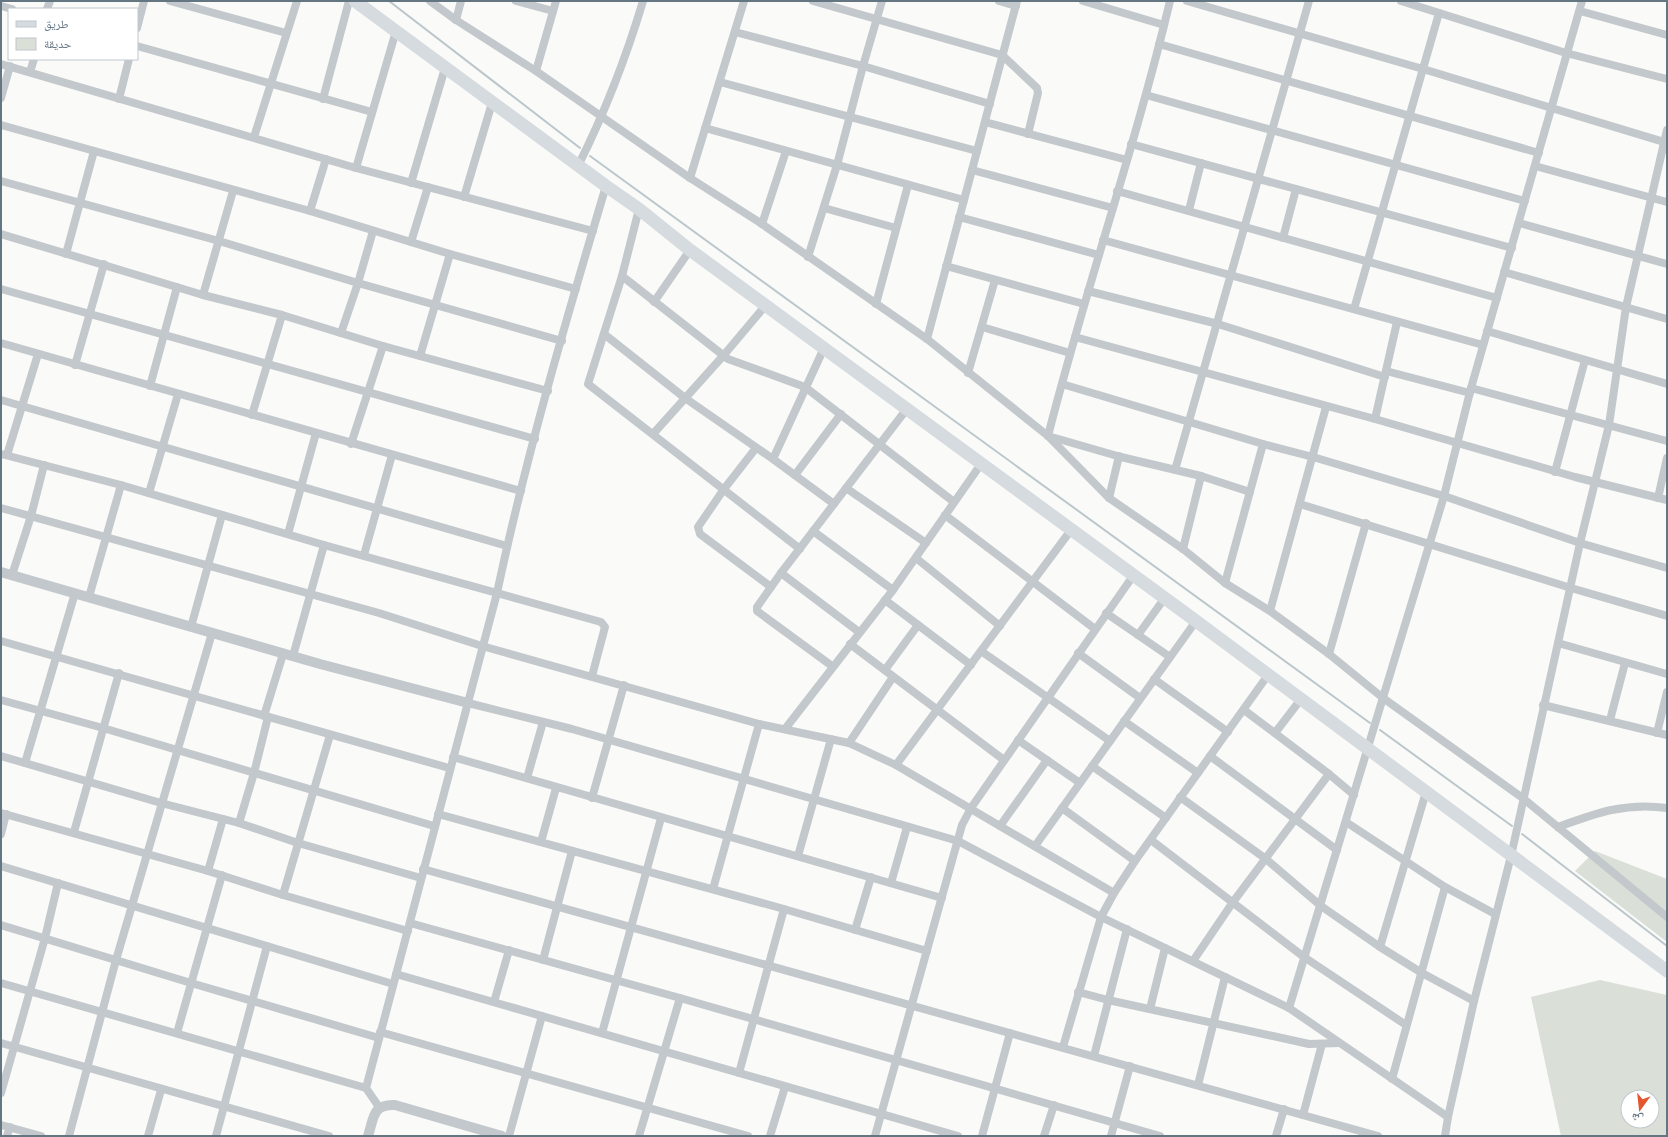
<svg xmlns="http://www.w3.org/2000/svg" width="1668" height="1137" viewBox="0 0 1668 1137" font-family="Arial,'Noto Naskh Arabic',sans-serif">
  <rect width="100%" height="100%" fill="#fafaf8"/>
  <g fill="#dadfd7" fill-rule="evenodd">
    <path d="M1595,851L1667,879V942L1575,871Z"/>
    <path d="M1600,980L1667,995V1136H1561L1531,997ZM1628,1097H1652V1121H1628Z"/>
  </g>
  <g fill="none" stroke-linecap="round" stroke-linejoin="round">
    <g stroke="#bbc7cb" stroke-width="2">
      <path d="M389,1L580,148"/>
      <path d="M590,156L1370,723"/>
      <path d="M1380,730L1512,826"/>
      <path d="M1522,834L1667,946"/>
    </g>
    <g stroke="#c3c8cc" stroke-width="8">
      <path d="M170,1L286,33"/>
      <path d="M430,1L456,20L536,71L690,178L762,224L927,339L1048,436L1109,498L1183,549L1225,583L1270,611L1329,654L1383,698L1524,799L1667,917"/>
      <path d="M516,1L553,11"/>
      <path d="M813,1L1002,55L1037,88L1038,93L1028,134"/>
      <path d="M999,1L1016,6"/>
      <path d="M1083,1L1164,25"/>
      <path d="M1170,1C1135,148 1085,290 1048,436L1121,457L1201,476"/>
      <path d="M1187,1L1423,69L1667,143"/>
      <path d="M1401,1L1566,53L1667,79"/>
      <path d="M1,6L12,9"/>
      <path d="M47,9L50,1"/>
      <path d="M1580,11L1667,35"/>
      <path d="M456,20L461,1"/>
      <path d="M137,28L144,1"/>
      <path d="M735,32L863,66L990,104"/>
      <path d="M1159,44L1539,153"/>
      <path d="M137,46L372,112"/>
      <path d="M1,64L356,168L593,231"/>
      <path d="M536,71L556,1"/>
      <path d="M30,72L34,59"/>
      <path d="M720,82L977,151"/>
      <path d="M1146,95L1525,201"/>
      <path d="M1,98L10,66"/>
      <path d="M119,99L129,59"/>
      <path d="M323,99L349,1"/>
      <path d="M985,122L1127,160"/>
      <path d="M1,125L310,211L450,254L576,289"/>
      <path d="M705,128L964,200"/>
      <path d="M254,137L297,1"/>
      <path d="M1131,144L1512,248"/>
      <path d="M578,166C605,112 626,58 643,1"/>
      <path d="M1535,166L1667,202"/>
      <path d="M356,168L396,31"/>
      <path d="M972,170L1113,208"/>
      <path d="M690,178L744,1"/>
      <path d="M1,181L219,241L358,283L562,341"/>
      <path d="M411,183L445,68"/>
      <path d="M1117,191L1497,298"/>
      <path d="M464,197L492,103"/>
      <path d="M824,208L896,228"/>
      <path d="M639,209L622,276L588,384L800,549"/>
      <path d="M1189,210L1201,163"/>
      <path d="M310,211L326,159"/>
      <path d="M959,217L1099,255"/>
      <path d="M1519,223L1667,264"/>
      <path d="M762,224L786,151"/>
      <path d="M1,234L203,295L282,315L383,346L548,391"/>
      <path d="M1283,238L1296,189"/>
      <path d="M1103,240L1483,345"/>
      <path d="M411,242L428,187"/>
      <path d="M66,254L94,151"/>
      <path d="M808,257L837,165L863,66L882,1"/>
      <path d="M946,266L1084,304"/>
      <path d="M1504,272L1667,319"/>
      <path d="M622,276L728,359L805,387L954,502"/>
      <path d="M1,289L535,439"/>
      <path d="M1088,291L1218,324L1385,377"/>
      <path d="M203,295L233,191"/>
      <path d="M654,302L690,250"/>
      <path d="M876,304L908,185"/>
      <path d="M1354,309L1439,13"/>
      <path d="M982,327L1070,353"/>
      <path d="M1487,331L1667,384"/>
      <path d="M341,333L358,283L373,231"/>
      <path d="M604,334L685,398L773,459L834,504"/>
      <path d="M1075,337L1375,419L1575,477L1667,500"/>
      <path d="M927,339L1017,1"/>
      <path d="M1,343L521,491"/>
      <path d="M420,356L450,254"/>
      <path d="M75,365L104,264"/>
      <path d="M1386,371L1470,393"/>
      <path d="M968,373L995,280"/>
      <path d="M1062,384L1263,444L1313,457L1444,496L1580,543L1667,568"/>
      <path d="M150,386L177,287"/>
      <path d="M1471,388L1667,441"/>
      <path d="M1,400L507,546"/>
      <path d="M252,415L282,315"/>
      <path d="M1375,419L1397,322"/>
      <path d="M653,434L723,356L765,306"/>
      <path d="M351,444L383,346"/>
      <path d="M756,448L724,489L698,527L700,534L771,587"/>
      <path d="M1,454L121,485L324,545L601,622L605,627L592,676"/>
      <path d="M7,455L38,354"/>
      <path d="M773,459L824,348"/>
      <path d="M1175,470L1309,1"/>
      <path d="M1555,472L1585,360"/>
      <path d="M795,475L841,414"/>
      <path d="M846,488L926,543"/>
      <path d="M149,493L178,394"/>
      <path d="M1109,498L1119,456"/>
      <path d="M1658,498L1667,458"/>
      <path d="M1300,504L1571,588L1667,616"/>
      <path d="M1,508L379,613L482,646L759,724L849,743L896,765L1114,893"/>
      <path d="M945,515L1095,629"/>
      <path d="M813,531L893,590"/>
      <path d="M288,534L316,433"/>
      <path d="M1183,549L1201,476L1250,492"/>
      <path d="M364,555L392,455"/>
      <path d="M916,558L1000,626"/>
      <path d="M781,573L859,632"/>
      <path d="M12,575L31,516L44,465"/>
      <path d="M1225,583L1263,444"/>
      <path d="M89,597L121,485"/>
      <path d="M885,600L971,665"/>
      <path d="M1270,611L1326,407"/>
      <path d="M1106,613L1170,657"/>
      <path d="M191,627L222,515"/>
      <path d="M1138,635L1164,599"/>
      <path d="M1,641L449,768"/>
      <path d="M1558,643L1667,674"/>
      <path d="M850,644L1004,760"/>
      <path d="M981,651L1110,741"/>
      <path d="M1078,653L1140,698"/>
      <path d="M1329,654L1366,523"/>
      <path d="M293,656L324,545"/>
      <path d="M832,666L757,611V607L781,573L906,410"/>
      <path d="M885,670L918,625"/>
      <path d="M1268,675L1135,861L1114,893L1101,917L1289,1008L1448,1117L1445,1136"/>
      <path d="M1154,679L1228,732"/>
      <path d="M1,700L103,728L434,826"/>
      <path d="M468,703L572,729L958,841L1101,917L1063,1047"/>
      <path d="M1543,705L1667,735"/>
      <path d="M1244,710L1329,774L1354,795"/>
      <path d="M264,716L283,654"/>
      <path d="M1610,720L1625,663"/>
      <path d="M1124,721L1198,773"/>
      <path d="M785,729L893,590L981,464"/>
      <path d="M1275,733L1301,699"/>
      <path d="M1657,733L1667,692"/>
      <path d="M1018,740L1080,783"/>
      <path d="M849,743L893,677"/>
      <path d="M1,756L161,803L239,823L298,843L421,878"/>
      <path d="M1210,756L1337,850"/>
      <path d="M453,757L942,898"/>
      <path d="M25,763L75,593"/>
      <path d="M896,765L1071,530"/>
      <path d="M1092,766L1166,818"/>
      <path d="M527,778L543,722"/>
      <path d="M1180,797L1266,859L1321,906L1380,947L1422,973L1474,1001"/>
      <path d="M592,798L624,685"/>
      <path d="M1062,808L1135,861"/>
      <path d="M1,813L208,871L283,895L408,931"/>
      <path d="M438,814L784,909L927,951"/>
      <path d="M1346,822L1445,887L1495,914"/>
      <path d="M239,823L254,773L268,717"/>
      <path d="M1000,826L1047,760"/>
      <path d="M1558,827C1596,813 1626,802 1667,808"/>
      <path d="M74,832L119,673"/>
      <path d="M1,834L6,814"/>
      <path d="M1151,840L1304,957L1406,1025"/>
      <path d="M541,842L556,788"/>
      <path d="M1035,846L1196,621"/>
      <path d="M798,856L831,739"/>
      <path d="M1,866L393,984"/>
      <path d="M423,869L1378,1136"/>
      <path d="M208,871L223,819"/>
      <path d="M891,883L907,827"/>
      <path d="M713,889L759,724"/>
      <path d="M283,895L330,735"/>
      <path d="M410,923L680,998L1160,1136"/>
      <path d="M1,925L191,983L379,1038"/>
      <path d="M855,930L871,877"/>
      <path d="M1380,947L1426,792"/>
      <path d="M543,960L572,851"/>
      <path d="M1193,961L1233,902L1329,774"/>
      <path d="M396,974L958,1136"/>
      <path d="M1,983L366,1088"/>
      <path d="M1078,992L1108,1000L1309,1044L1339,1043"/>
      <path d="M494,1002L509,950"/>
      <path d="M1289,1008L1444,496L1471,388L1582,1"/>
      <path d="M1150,1009L1165,948"/>
      <path d="M380,1032L748,1136"/>
      <path d="M177,1033L222,875"/>
      <path d="M602,1033L661,818"/>
      <path d="M1,1043L329,1136"/>
      <path d="M1094,1056L1127,929"/>
      <path d="M739,1073L784,909"/>
      <path d="M1392,1079L1445,887"/>
      <path d="M1198,1085L1225,977"/>
      <path d="M1,1093L45,938L58,883"/>
      <path d="M379,1107L366,1088L497,593C526,456 566,320 606,186"/>
      <path d="M1303,1115L1322,1044"/>
      <path d="M1448,1117L1474,1001L1511,856L1580,543L1609,425L1626,307L1667,130"/>
      <path d="M1,1125L41,1136"/>
      <path d="M7,1136L10,1127"/>
      <path d="M69,1136L116,960L212,633"/>
      <path d="M148,1136L161,1090"/>
      <path d="M216,1136L267,946"/>
      <path d="M509,1136L542,1016"/>
      <path d="M639,1136L680,998"/>
      <path d="M770,1136L785,1087"/>
      <path d="M875,1136L962,825L971,808L1133,576"/>
      <path d="M982,1136L1010,1033"/>
      <path d="M1044,1136L1054,1105"/>
      <path d="M1111,1136L1130,1066"/>
      <path d="M1276,1136L1284,1109"/>
    </g>
    <g stroke="#c3c8cc" stroke-width="10">
      <path d="M1,572L320,664L468,703"/>
      <path d="M368,1136C374,1118 372,1104 395,1105L502,1136"/>
    </g>
    <path stroke="#d6dbdf" stroke-width="13" d="M355,1L606,186L639,209L690,250L1196,621L1667,971"/>
  </g>
  <rect width="1668" height="1137" fill="none" stroke="#657683" stroke-width="4"/>
  <rect x="8" y="8" width="130" height="52" fill="#ffffff" stroke="#c1c8cd"/>
  <rect x="16" y="21" width="20" height="6" fill="#d6dbdf" stroke="#c1c8cd"/>
  <text x="44" y="28" font-size="12" fill="#657683">طريق</text>
  <rect x="16" y="38" width="20" height="12" fill="#dadfd7" stroke="#c1c8cd"/>
  <text x="44" y="48" font-size="12" fill="#657683">حديقة</text>
  <g transform="translate(1640 1109) rotate(195)"><circle r="19" fill="#ffffff" stroke="#c1c8cd"/>
  <path d="M0-3L7 15L0 10L-7 15Z" fill="#e4572e"/>
  <text y="-6" font-size="11" font-weight="bold" text-anchor="middle" fill="#657683">ش</text>
  </g>
</svg>
